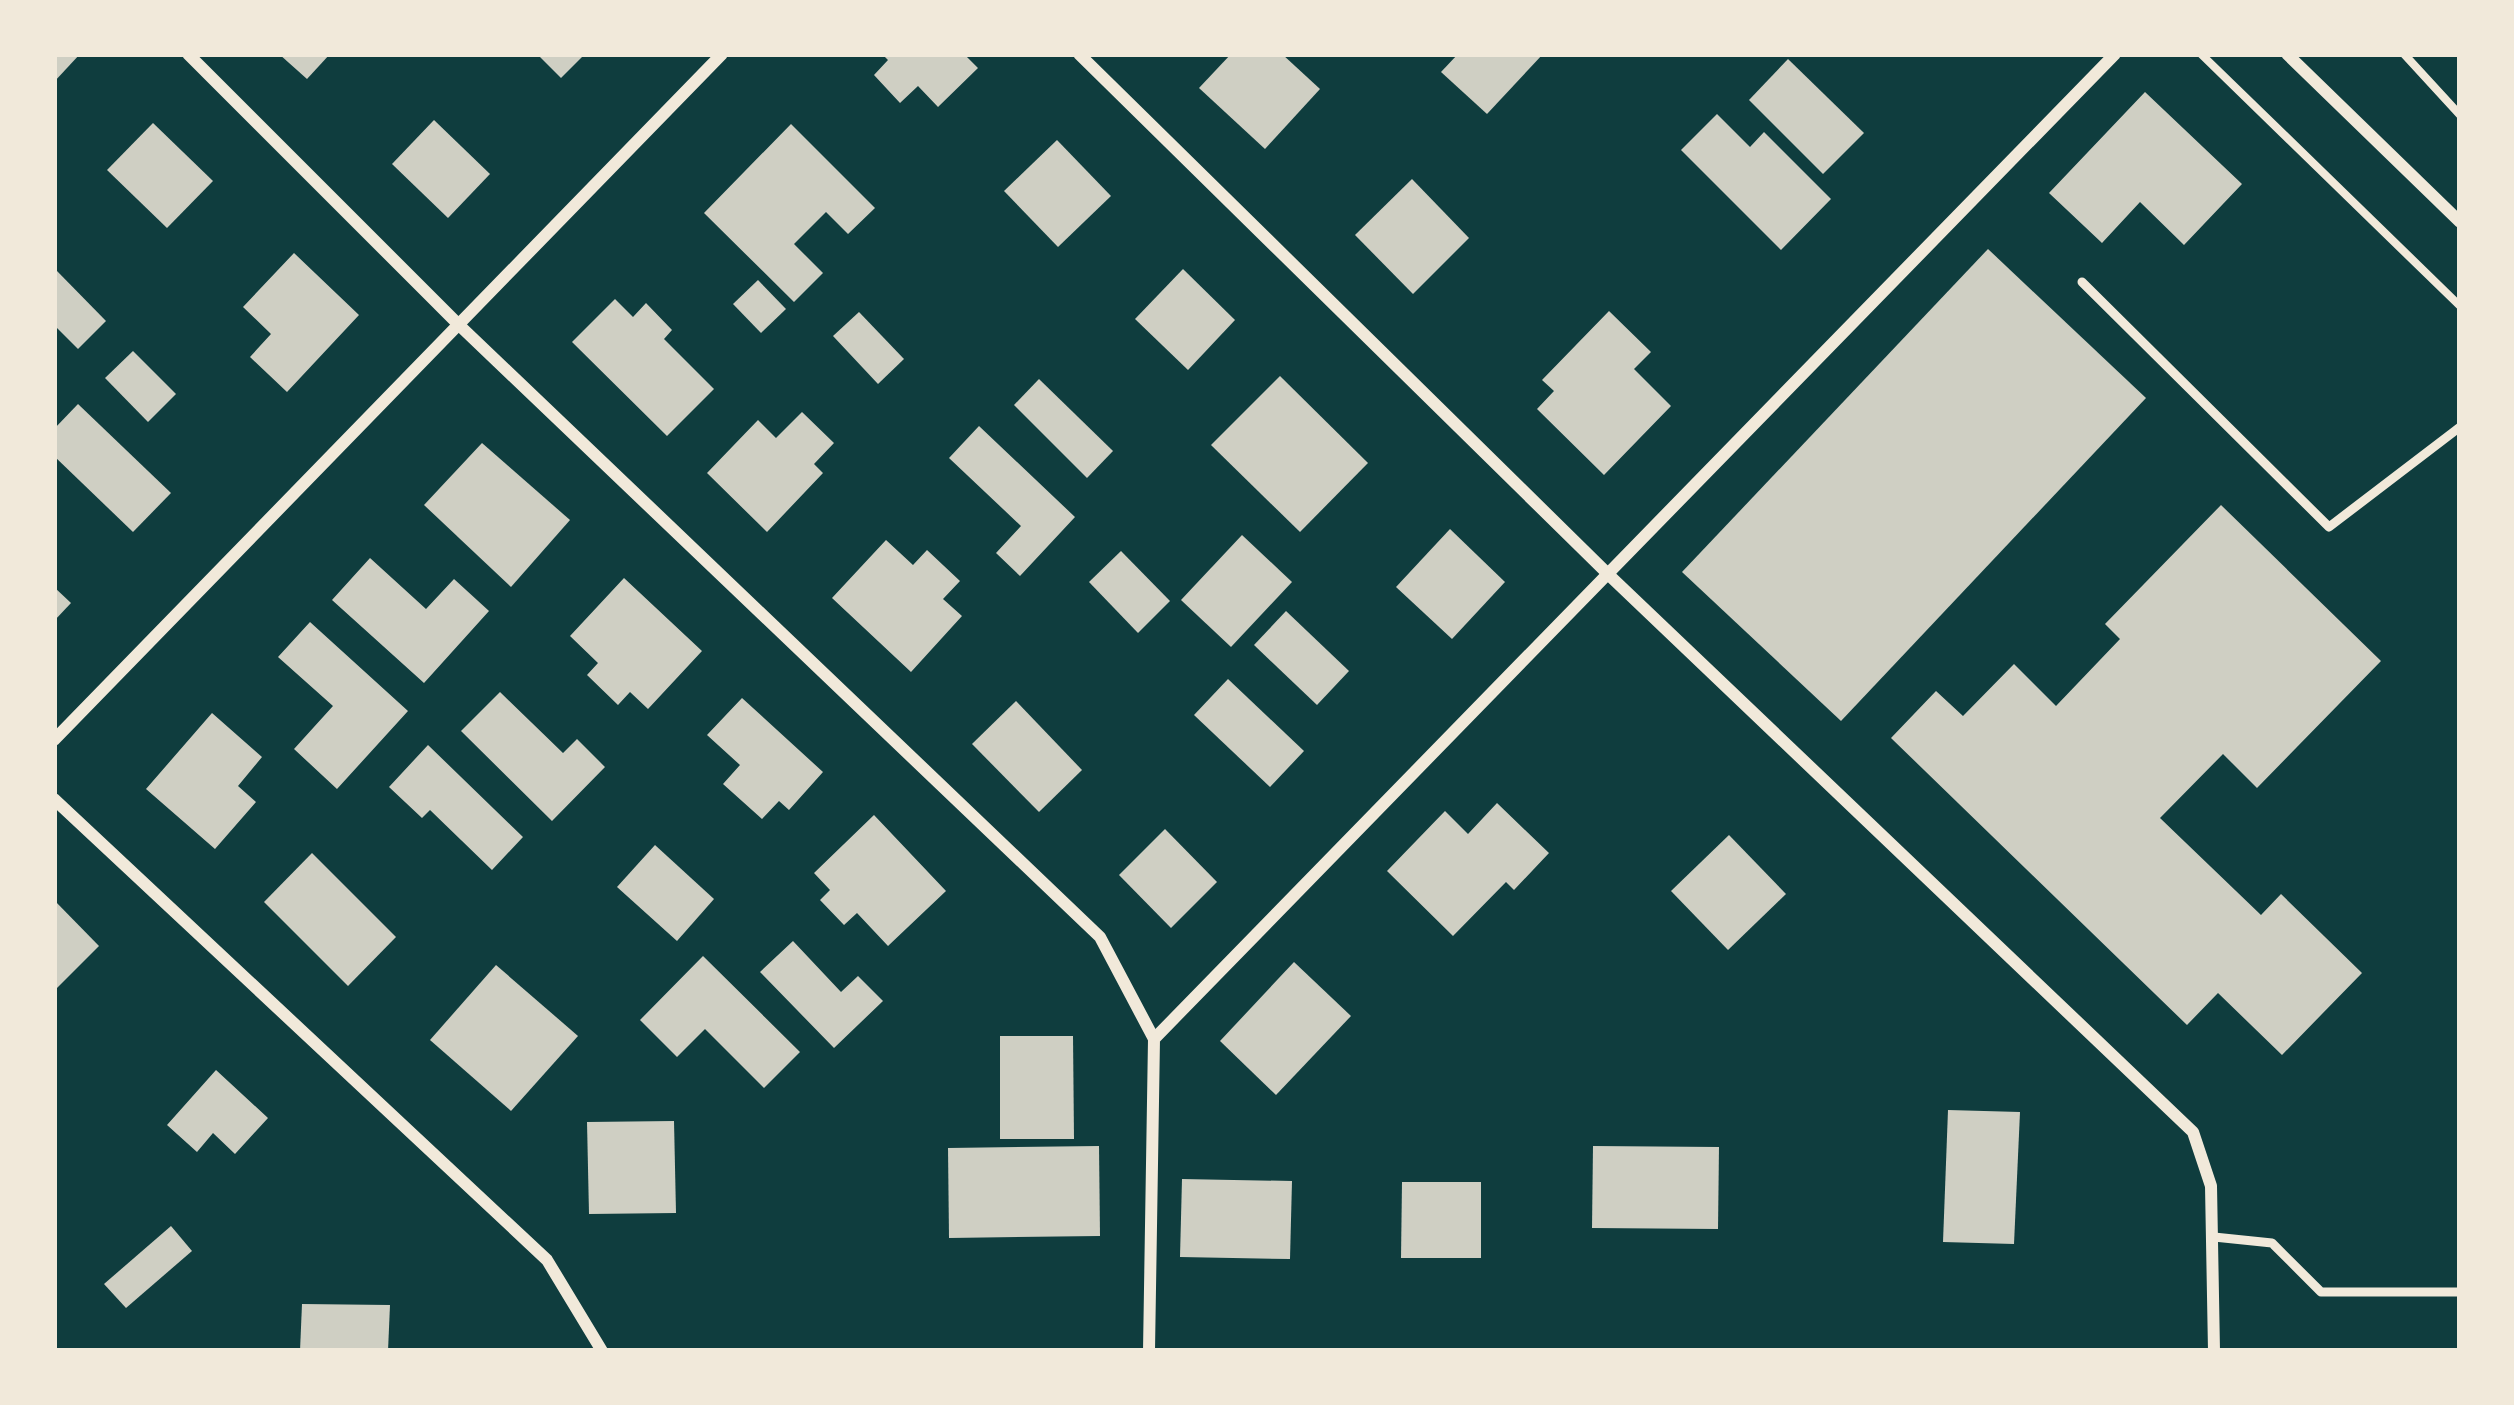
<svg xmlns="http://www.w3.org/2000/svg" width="2514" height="1405" viewBox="0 0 2514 1405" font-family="'PT Sans',sans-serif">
  <rect width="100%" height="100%" fill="#0f3d3e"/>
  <g fill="#cfcfc3">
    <path d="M54,54H80L54,82Z"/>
    <path d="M279,54H330L307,79Z"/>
    <path d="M537,54H585L561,78Z"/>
    <path d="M882,54H964L978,68L938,107L918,86L900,103L874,75L888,60Z"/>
    <path d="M1231,54H1282L1320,89L1265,149L1199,88Z"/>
    <path d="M1458,54H1543L1487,114L1441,72Z"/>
    <path d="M1788,59L1864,133L1823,174L1749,100Z"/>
    <path d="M2145,92L2242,184L2184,245L2140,202L2102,243L2049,193Z"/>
    <path d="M1717,114L1750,147L1764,132L1831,199L1781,250L1681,150Z"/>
    <path d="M434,120L490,174L448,218L392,164Z"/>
    <path d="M153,123L213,181L167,228L107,170Z"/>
    <path d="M791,124L875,208L848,234L826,212L794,244L823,273L794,302L704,213Z"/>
    <path d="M1057,140L1111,196L1058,247L1004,191Z"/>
    <path d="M1412,179L1469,238L1413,294L1355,235Z"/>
    <path d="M1988,249L2146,398L1841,721L1682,572Z"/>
    <path d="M294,253L359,315L287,392L250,357L271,334L243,307Z"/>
    <path d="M1183,269L1235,320L1188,370L1135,319Z"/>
    <path d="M57,271L106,321L78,349L54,325Z"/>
    <path d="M758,280L786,309L761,333L733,304Z"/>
    <path d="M615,299L633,317L646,303L672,330L664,339L714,389L667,436L572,342Z"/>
    <path d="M1609,311L1651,352L1634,369L1671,406L1604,475L1537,409L1554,391L1542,380Z"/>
    <path d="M859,312L904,359L878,384L833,336Z"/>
    <path d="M133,351L176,394L148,422L105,378Z"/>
    <path d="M1280,376L1368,463L1300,532L1211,445Z"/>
    <path d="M1039,379L1113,451L1087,478L1014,405Z"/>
    <path d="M78,404L171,493L133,532L54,456V429Z"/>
    <path d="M802,412L834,443L814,464L823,473L767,532L707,473L758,420L776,438Z"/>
    <path d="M979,426L1075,517L1020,576L996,553L1021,526L949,458Z"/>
    <path d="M482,443L570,520L511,587L424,505Z"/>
    <path d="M2221,505L2381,661L2257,788L2223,754L2160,818L2261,915L2281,894L2362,973L2282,1055L2218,993L2187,1025L1891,738L1936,691L1963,716L2014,664L2056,706L2120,639L2105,624Z"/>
    <path d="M1450,529L1505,582L1452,639L1396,587Z"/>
    <path d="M1242,535L1292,582L1231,647L1181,600Z"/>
    <path d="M886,540L913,565L927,550L960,581L943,599L962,616L911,672L832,598Z"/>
    <path d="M1121,551L1170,601L1138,633L1089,582Z"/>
    <path d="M370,558L426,609L454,579L489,611L424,683L332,600Z"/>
    <path d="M624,578L702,651L648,709L630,692L618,705L587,675L598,663L570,636Z"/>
    <path d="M54,587L71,603L54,621Z"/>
    <path d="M1286,611L1349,671L1317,705L1254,645Z"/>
    <path d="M310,622L408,711L337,789L294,749L333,706L278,657Z"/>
    <path d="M1228,679L1304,751L1270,787L1194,715Z"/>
    <path d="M500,692L563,753L577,739L605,767L552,821L461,731Z"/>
    <path d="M742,698L823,772L789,810L779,801L762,819L723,784L740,765L707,735Z"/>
    <path d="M1016,701L1082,770L1039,812L972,744Z"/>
    <path d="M212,713L262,757L238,786L256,802L215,849L146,789Z"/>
    <path d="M428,745L523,837L492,870L430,810L422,818L389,787Z"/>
    <path d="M1497,803L1549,853L1514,890L1506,882L1453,936L1387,871L1445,811L1468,834Z"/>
    <path d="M874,815L946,891L888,946L857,913L844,925L820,900L830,890L814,873Z"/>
    <path d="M1165,829L1217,882L1171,928L1119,875Z"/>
    <path d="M1729,835L1786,894L1728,950L1671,891Z"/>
    <path d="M655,845L714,899L677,941L617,887Z"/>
    <path d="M312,853L396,937L348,986L264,902Z"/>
    <path d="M54,900L99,946L54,991Z"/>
    <path d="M793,941L841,992L858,976L883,1001L834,1048L760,972Z"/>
    <path d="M703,956L800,1052L764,1088L705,1029L677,1057L640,1020Z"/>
    <path d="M1294,962L1351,1016L1276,1095L1220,1041Z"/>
    <path d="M496,965L578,1036L511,1111L430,1040Z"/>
    <path d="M1000,1036H1073L1074,1139H1000Z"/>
    <path d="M216,1070L268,1118L235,1154L213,1133L197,1152L167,1125Z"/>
    <path d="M1948,1110L2020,1112L2014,1244L1943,1242Z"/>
    <path d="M674,1121L676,1213L589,1214L587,1122Z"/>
    <path d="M1099,1146L1100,1236L949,1238L948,1148Z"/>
    <path d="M1593,1146L1719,1147L1718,1229L1592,1228Z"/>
    <path d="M1182,1179L1292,1181L1290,1259L1180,1257Z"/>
    <path d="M1402,1182H1481V1258H1401Z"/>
    <path d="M171,1226L192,1251L126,1308L104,1284Z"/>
    <path d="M302,1304L390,1305L388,1351H300Z"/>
  </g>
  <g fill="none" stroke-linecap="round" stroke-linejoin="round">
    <g stroke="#f1e9da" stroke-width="8">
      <path d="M2201,54L2460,306"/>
      <path d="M2404,54L2460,115"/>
    </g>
    <g stroke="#f1e9da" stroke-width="9">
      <path d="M2082,282L2329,527L2460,427"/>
      <path d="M2214,1237L2272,1243L2321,1292H2460"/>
    </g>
    <g stroke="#f1e9da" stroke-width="12">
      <path d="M188,54L459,325L1100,937L1154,1039"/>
      <path d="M1079,54L1611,577L2193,1132L2211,1186L2214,1351"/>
      <path d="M2287,54L2460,222"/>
      <path d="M54,740L722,54"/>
      <path d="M54,799L547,1260L602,1351"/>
      <path d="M1149,1351L1154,1039L2115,54"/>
    </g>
  </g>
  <rect width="2514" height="1405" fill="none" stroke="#f1e9da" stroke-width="114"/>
</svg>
